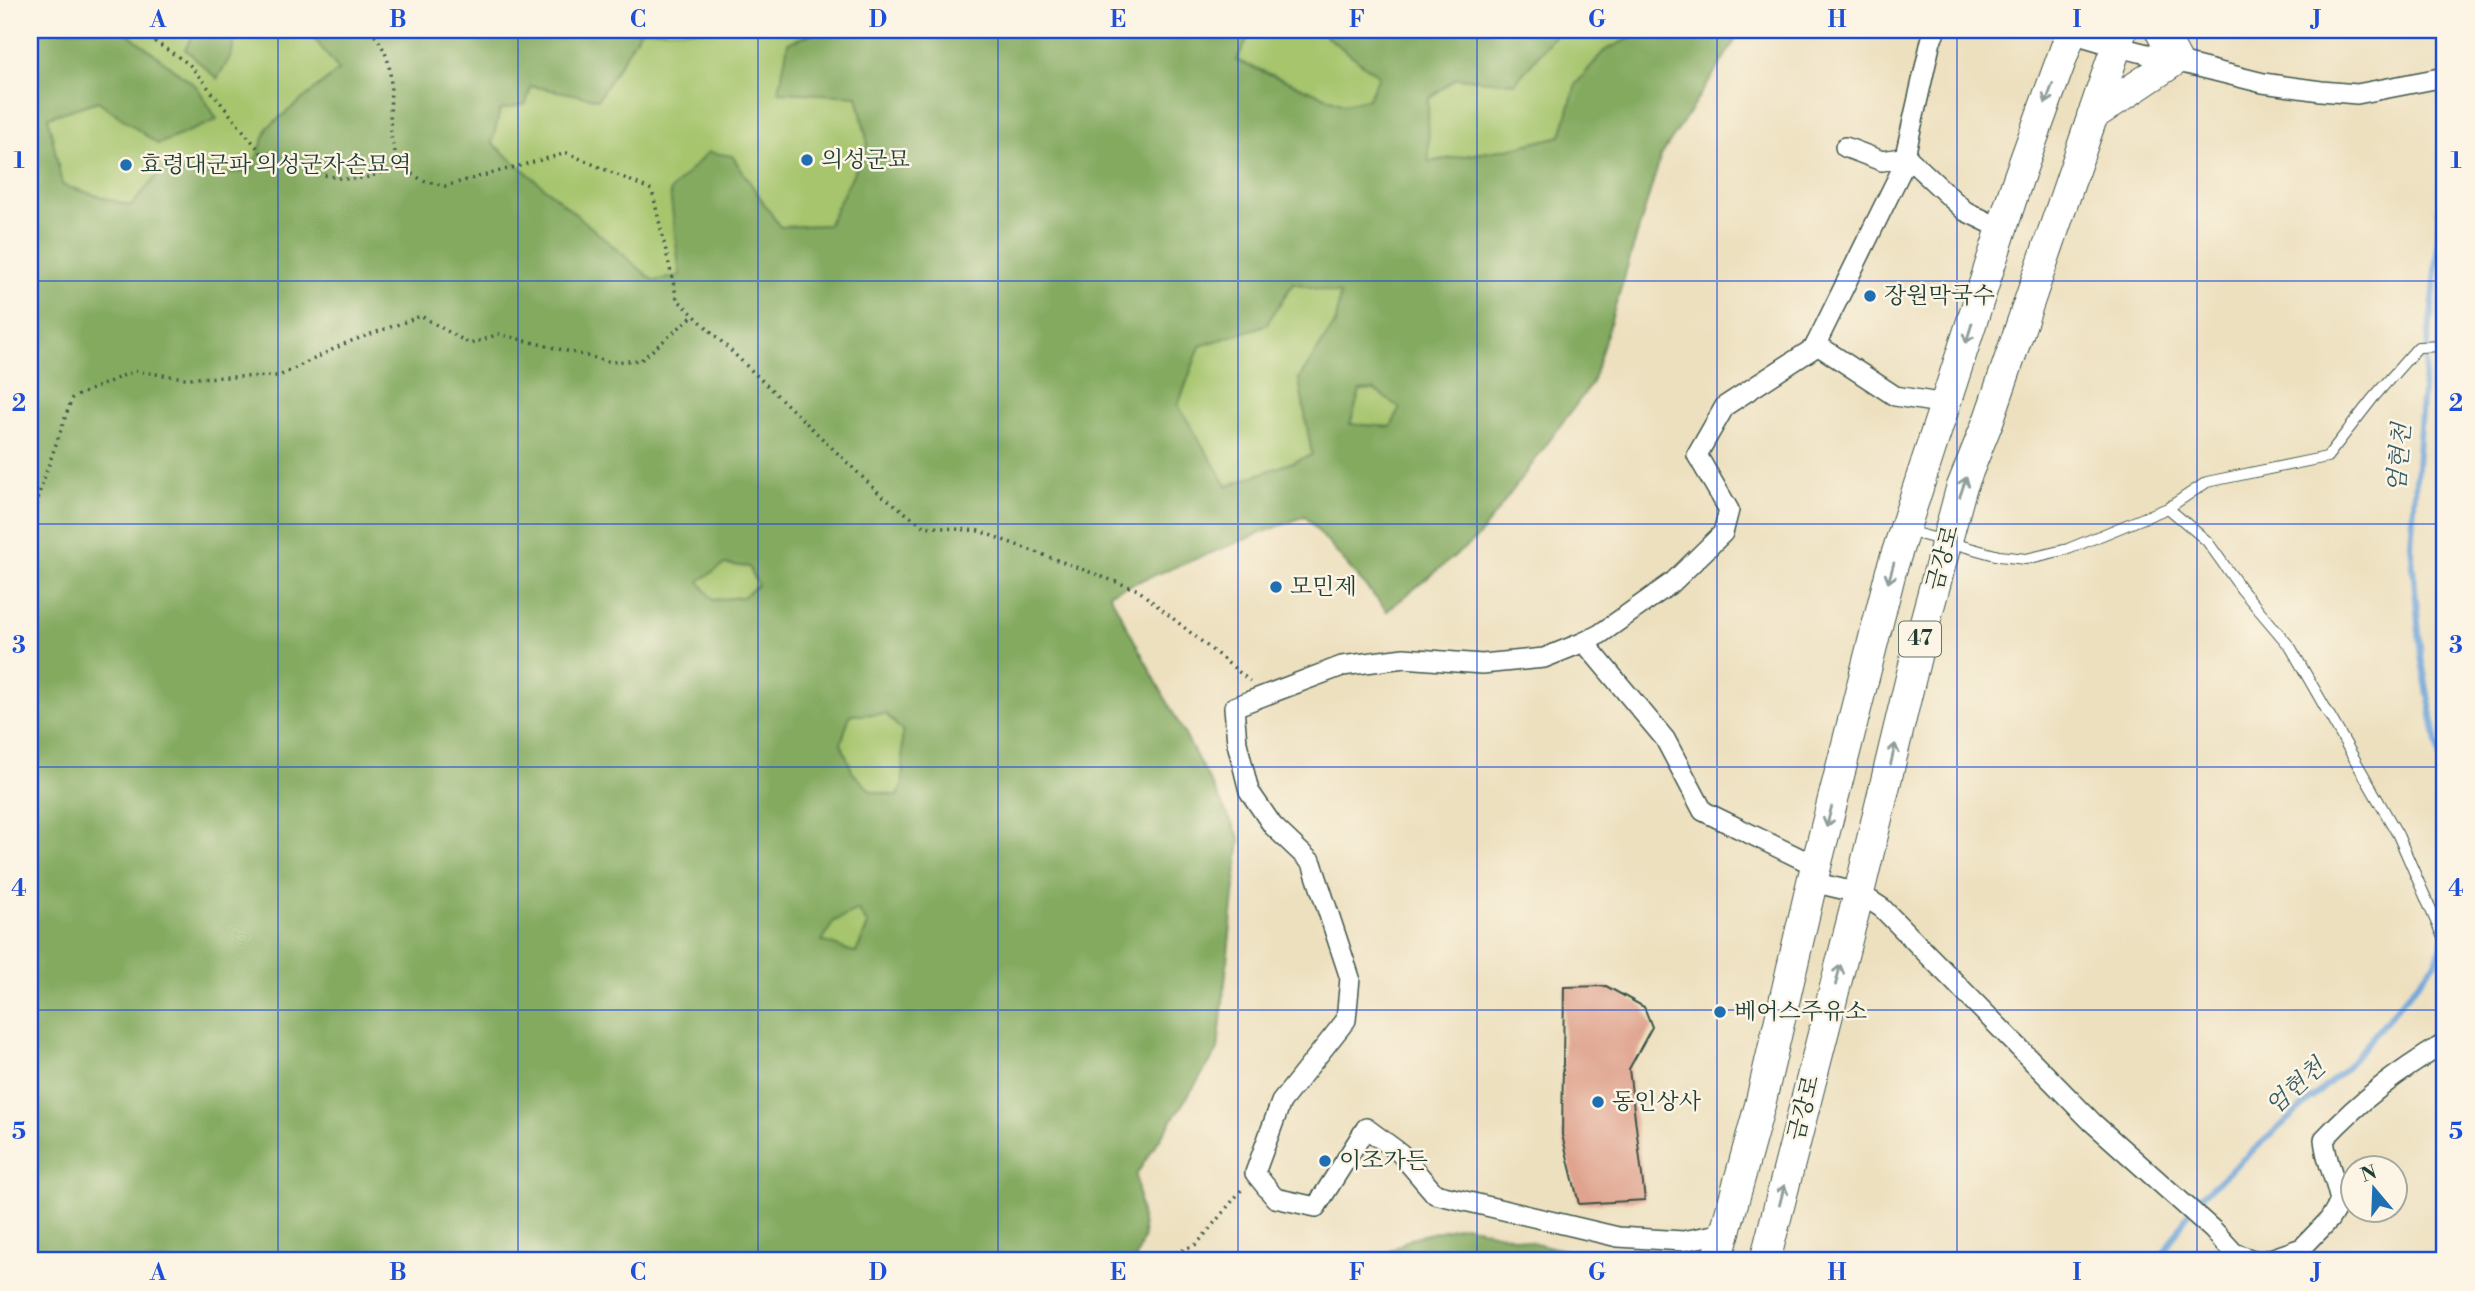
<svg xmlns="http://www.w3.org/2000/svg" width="2475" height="1291" viewBox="0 0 2475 1291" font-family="'Libre Bodoni','Noto Serif KR',serif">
  <rect width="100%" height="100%" fill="#fcf5e5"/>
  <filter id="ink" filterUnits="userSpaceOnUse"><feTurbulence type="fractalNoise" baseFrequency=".0143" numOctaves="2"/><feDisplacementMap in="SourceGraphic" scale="14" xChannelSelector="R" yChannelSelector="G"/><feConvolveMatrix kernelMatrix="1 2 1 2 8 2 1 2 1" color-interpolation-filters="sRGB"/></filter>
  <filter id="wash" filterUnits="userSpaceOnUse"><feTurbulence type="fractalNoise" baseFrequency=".00686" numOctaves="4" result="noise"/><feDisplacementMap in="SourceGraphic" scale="28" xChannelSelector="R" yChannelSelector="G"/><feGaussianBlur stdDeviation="1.57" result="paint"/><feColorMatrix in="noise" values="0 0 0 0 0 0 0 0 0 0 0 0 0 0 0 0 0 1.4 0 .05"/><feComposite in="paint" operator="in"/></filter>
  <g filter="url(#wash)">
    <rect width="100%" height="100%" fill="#ede0bf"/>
    <g fill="#a6c56d" stroke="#628150" stroke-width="2">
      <path d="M123,30H196L185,49L231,56L236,30H304L313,37L339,70L268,127L252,170L217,175L161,171L131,206L62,185L48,117L98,101L158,144L217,119L197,87Z"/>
      <path d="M641,30H820L788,43L857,96L868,144L828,225L780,227L732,156L670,191L681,276L653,281L492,143L500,109L525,104L531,86L598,98Z"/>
      <path d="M1252,30H1318L1379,76L1368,99L1343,104L1236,60Z"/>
      <path d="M1559,30H1646L1604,51L1576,84L1561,136L1512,148L1428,162V99L1456,78L1515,83Z"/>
      <path d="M1293,283L1340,293L1336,322L1299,379L1312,455L1227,486L1178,406L1200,346L1266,325Z"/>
      <path d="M1374,390L1401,408L1391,427L1350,424L1360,391Z"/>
      <path d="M725,564L749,567L759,584L743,597L713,600L698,581Z"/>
      <path d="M886,714L902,731L903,784L897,796L871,791L853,774L841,743L850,715Z"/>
      <path d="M858,910L868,925L856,953L821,941L834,921Z"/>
    </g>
    <g fill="#84aa60" stroke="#52744a" stroke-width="2" fill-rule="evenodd">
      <path d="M30,30H123L197,87L217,120L158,144L98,101L48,117L62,185L131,206L161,171L217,175L252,170L268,127L339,70L313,37L304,30H496L505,33L514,30H641L598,99L531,86L526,104L500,110L492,143L654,281L680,276L670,191L708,152L732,156L780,227L828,225L868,144L857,96L779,92L788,43L820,30H1252L1236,61L1343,104L1368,99L1379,76L1318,30H1559L1515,83L1456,78L1428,99L1429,162L1512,148L1561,136L1576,84L1604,51L1646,30H1742L1661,156L1592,383L1479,536L1387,611L1305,516L1109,593L1240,838L1218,1050L1136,1175L1144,1236L1135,1261H30ZM1293,283L1340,294L1336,322L1299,379L1312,455L1227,486L1178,405L1200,346L1266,325ZM1374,390L1400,408L1391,427L1350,424L1360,391ZM725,564L749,567L758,585L743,597L713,600L699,581ZM886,714L902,731L903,784L897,796L871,791L853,773L841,743L850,715ZM858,910L868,925L856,953L822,941L834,921Z"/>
      <path d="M196,30H236L231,56L217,79L185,49Z"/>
      <path d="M1465,1225L1567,1251V1261H1375L1411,1238Z"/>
    </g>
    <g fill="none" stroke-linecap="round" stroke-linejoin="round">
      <g stroke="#6ba3d9" stroke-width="6">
        <path d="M2445,106L2436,272L2422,400L2411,544L2421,656L2443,776L2445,812"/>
        <path d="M2159,1261L2196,1201L2345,1069L2436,962L2443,940"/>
      </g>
    </g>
    <g id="blocks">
      <path fill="#dfa38e" d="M1606,986L1644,1007L1652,1027L1629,1069L1645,1200L1579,1204L1562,1135L1564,987Z"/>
    </g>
  </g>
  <g filter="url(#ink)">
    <use href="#blocks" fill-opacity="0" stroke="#3e5549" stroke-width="2"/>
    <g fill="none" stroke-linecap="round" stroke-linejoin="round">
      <defs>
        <g id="lane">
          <path d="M2168,508L2207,541L2242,590L2291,648L2398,835L2445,942"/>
          <path d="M1908,531L1999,556L2026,559L2068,549L2168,508L2207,482L2327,457L2373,398L2418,347L2445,346"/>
        </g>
        <g id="street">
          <path d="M2071,33L2115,46L2263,83L2321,91L2357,94L2445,77"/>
          <path d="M1845,147L1882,161L1907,157L1965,211L2002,229"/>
          <path d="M1816,344L1895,396L1946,404"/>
          <path d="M1584,642L1665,739L1703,811L1816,866"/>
          <path d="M1812,882L1859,893L1882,908L2092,1122L2213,1230L2234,1253L2256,1261"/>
          <path d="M1724,1233L1683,1241L1618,1237L1435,1194L1400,1153L1366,1128L1316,1207L1275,1198L1255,1173L1281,1102L1346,1020L1350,978L1312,863L1273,826L1249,791L1237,743L1234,707L1342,666L1404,658L1482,664L1544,658L1584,642L1600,634L1673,582L1723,533L1729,510L1697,455L1725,406L1814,348L1902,169L1931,41L1936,30"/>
          <path d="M2265,1261L2302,1248L2329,1220L2340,1202C2336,1178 2326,1163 2324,1139C2362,1098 2398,1072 2445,1043"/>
        </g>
        <g id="primary">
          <path d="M2092,116L2176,60L2160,30"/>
          <path d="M1717,1261L1760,1105L1812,882L1891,571L2018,179L2072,30"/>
          <path d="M1765,1261L1859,893L1919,644L1961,489L1989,419L2122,30"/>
        </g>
      </defs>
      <use href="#lane" stroke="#3e5549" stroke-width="12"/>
      <use href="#street" stroke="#3e5549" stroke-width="22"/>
      <use href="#primary" stroke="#3e5549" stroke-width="32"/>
      <g stroke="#3e5549" stroke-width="3.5" stroke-dasharray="2 5" stroke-linecap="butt">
        <path d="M137,30L189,64L263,155L288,168L344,179L365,178L400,167L424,181L445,186L567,153L652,190L677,299L879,493L923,526L979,531L1138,590L1250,681"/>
        <path d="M370,30C401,63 387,94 391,135C392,145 397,157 400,167"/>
        <path d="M30,540L40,490L72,398L134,371L185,378L279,376L346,343L421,316L470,344L499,334L611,362L641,360L694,315"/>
        <path d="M1156,1261L1197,1244L1243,1188"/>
      </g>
      <use href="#lane" stroke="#fff" stroke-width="10"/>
      <use href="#street" stroke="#fff" stroke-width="19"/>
      <use href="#primary" stroke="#fff" stroke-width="30"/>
    </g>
    <defs><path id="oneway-shaft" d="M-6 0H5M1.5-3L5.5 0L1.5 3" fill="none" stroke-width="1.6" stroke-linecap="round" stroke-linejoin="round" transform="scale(1.75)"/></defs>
    <g stroke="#8f9e9a">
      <use href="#oneway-shaft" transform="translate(2049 94) rotate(110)"/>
      <use href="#oneway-shaft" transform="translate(1969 333) rotate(107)"/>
      <use href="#oneway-shaft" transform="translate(1963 487) rotate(-71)"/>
      <use href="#oneway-shaft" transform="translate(1891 573) rotate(106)"/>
      <use href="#oneway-shaft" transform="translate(1893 754) rotate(-77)"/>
      <use href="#oneway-shaft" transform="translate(1829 817) rotate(104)"/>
      <use href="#oneway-shaft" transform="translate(1838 975) rotate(-76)"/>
      <use href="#oneway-shaft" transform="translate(1782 1195) rotate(-76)"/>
    </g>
  </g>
  <path fill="none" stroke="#1d4ed8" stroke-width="2" stroke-opacity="0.55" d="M278,30V1261M518,30V1261M758,30V1261M998,30V1261M1238,30V1261M1477,30V1261M1717,30V1261M1957,30V1261M2197,30V1261M30,281H2445M30,524H2445M30,767H2445M30,1010H2445"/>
  <g fill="#1f6fb2" stroke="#fcf5e5" stroke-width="2.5">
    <circle cx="807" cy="160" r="7"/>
    <circle cx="126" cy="165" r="7"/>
    <circle cx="1870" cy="296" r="7"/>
    <circle cx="1276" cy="587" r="7"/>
    <circle cx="1720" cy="1012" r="7"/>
    <circle cx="1598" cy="1102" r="7"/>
    <circle cx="1325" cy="1161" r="7"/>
  </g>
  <g text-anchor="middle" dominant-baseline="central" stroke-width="5" stroke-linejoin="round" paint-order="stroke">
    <rect fill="#fcf5e5" stroke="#617469" stroke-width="2" x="1899" y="621.5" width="42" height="35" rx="5"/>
    <g font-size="21" font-weight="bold" fill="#1f3d34">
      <text x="1920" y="639">47</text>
    </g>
    <g font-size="23" fill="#1f3d34" stroke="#fcf5e5" text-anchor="start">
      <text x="821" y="160">의성군묘</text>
      <text x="140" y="165">효령대군파 의성군자손묘역</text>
      <text x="1884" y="296">장원막국수</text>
      <text x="1290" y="587">모민제</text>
      <text x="1734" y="1012">베어스주유소</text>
      <text x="1612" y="1102">동인상사</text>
      <text x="1339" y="1161">이조가든</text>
    </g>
    <g font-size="23" fill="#1f3d34" stroke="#fcf5e5">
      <text transform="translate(1943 558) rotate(-75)">금강로</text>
      <text transform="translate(1804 1108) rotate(-76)">금강로</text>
    </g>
    <g font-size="24" font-style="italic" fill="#365c66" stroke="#fcf5e5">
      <text transform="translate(2400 458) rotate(-85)">엄현천</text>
      <text transform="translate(2296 1087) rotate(-42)">엄현천</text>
    </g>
  </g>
  <rect width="2475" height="1291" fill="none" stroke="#fcf5e5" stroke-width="77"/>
  <g transform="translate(2374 1189) rotate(341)"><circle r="33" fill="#fcf5e5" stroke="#a4ab9e" stroke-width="2"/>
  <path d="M0-5L12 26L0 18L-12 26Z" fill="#1f6fb2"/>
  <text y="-10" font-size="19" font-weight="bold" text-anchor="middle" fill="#1f3d34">N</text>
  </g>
  <rect x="38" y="38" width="2398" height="1214" fill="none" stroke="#1d4ed8" stroke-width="2.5"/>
  <g font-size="23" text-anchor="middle" font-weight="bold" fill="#1d4ed8">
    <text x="158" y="27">A</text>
    <text x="398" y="27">B</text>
    <text x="638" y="27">C</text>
    <text x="878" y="27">D</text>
    <text x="1118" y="27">E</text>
    <text x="1357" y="27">F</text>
    <text x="1597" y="27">G</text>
    <text x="1837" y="27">H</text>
    <text x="2077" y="27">I</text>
    <text x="2317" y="27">J</text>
    <text x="19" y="168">1</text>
    <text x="2456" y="168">1</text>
    <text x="19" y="411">2</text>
    <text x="2456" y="411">2</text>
    <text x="19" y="653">3</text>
    <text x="2456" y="653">3</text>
    <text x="19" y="896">4</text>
    <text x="2456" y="896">4</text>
    <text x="19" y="1139">5</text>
    <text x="2456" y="1139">5</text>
    <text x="158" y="1280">A</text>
    <text x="398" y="1280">B</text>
    <text x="638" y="1280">C</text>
    <text x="878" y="1280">D</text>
    <text x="1118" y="1280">E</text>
    <text x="1357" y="1280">F</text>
    <text x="1597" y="1280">G</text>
    <text x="1837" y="1280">H</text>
    <text x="2077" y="1280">I</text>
    <text x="2317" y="1280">J</text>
  </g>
</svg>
